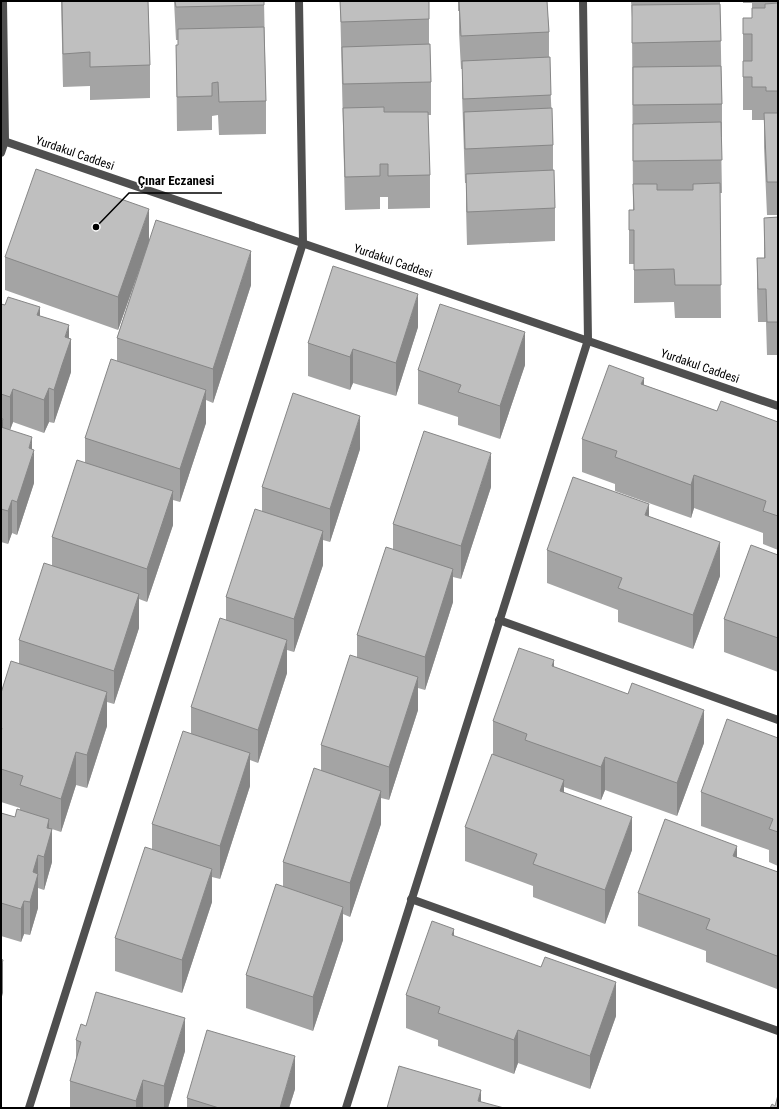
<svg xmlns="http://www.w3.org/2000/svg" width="779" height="1109" viewBox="0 0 779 1109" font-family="'Roboto Condensed',sans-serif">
  <rect width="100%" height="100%" fill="#fff"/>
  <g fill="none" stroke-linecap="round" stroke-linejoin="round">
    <g stroke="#4f4f4f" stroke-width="8">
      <path d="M1,140L778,406"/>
      <path d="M1,153L5,141L3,1"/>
      <path d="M499,620L778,720"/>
      <path d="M411,899L778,1031"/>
      <path d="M29,1108L303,243L299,1"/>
      <path d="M346,1108L588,340L583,1"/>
    </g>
  </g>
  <g fill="#a4a4a4">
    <path d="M61,1H148L150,65V98L90,100V86L63,87Z"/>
    <path d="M174,1H264L266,101V134L219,135L218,115L212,116V130L177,131L176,45H178V40H176Z"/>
    <path d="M340,1H429V44L431,82V115H428L430,175V208L388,209V197H380V209L345,210Z"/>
    <path d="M458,1H547L549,32V57L553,145V170L555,208V241L467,245L466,207V183H465L462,94V69H461L459,32V11H458Z"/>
    <path d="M631,1H720L722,104V137H721L722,193H720L721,318H675L674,302L634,303V264H629V210H633L632,18Z"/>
    <path d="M743,1H778V215H767L764,147V120H752V110H743V18H752V3H743Z"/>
    <path d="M778,217V355H767L766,322H758L757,291V258H764V218Z"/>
    <path d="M149,240L251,285L213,403L206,400V423L180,502L173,500V525L147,602L139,599V628L114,704L107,702V726L87,788L76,785L61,832L52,829V862L44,890L38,888V908L30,935L24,934L21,942L1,936V813L15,817L20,810V808L1,802V693L19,664V640L52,566V537L85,463V438L117,361V338L141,265L118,330L5,290V257Z"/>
    <path d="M1,304L40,316L69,338L71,372L54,423L49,422L44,433L13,422L10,430L32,449L34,483L17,535L12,533L8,544L1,542Z"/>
    <path d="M418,327L396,396L353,383L350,390L308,376V343Z"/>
    <path d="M525,365L500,439L458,425V417L418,404V370Z"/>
    <path d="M644,385L717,411L778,422V550L763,544V533L694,508L691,518L615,491V484L582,472V439Z"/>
    <path d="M360,449L330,542L323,540V565L294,652L287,650V673L258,763L250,760V786L220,879L212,877V902L182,993L115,971V938L152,849V824L191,733V707L226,620V597L262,511V487Z"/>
    <path d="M491,487L461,579L453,577V602L425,690L418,688V710L389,800L381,798V824L350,917L343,914V940L313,1031L246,1008V975L283,887V862L321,771V745L357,657V635L393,549V524Z"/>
    <path d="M649,516L720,576L693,649L618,622V610L547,583V550Z"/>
    <path d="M778,555V672L724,652V619Z"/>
    <path d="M554,667L704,743L677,816L605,790L601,800L564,787V792L632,850L605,924L533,897V886L465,861V827L493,754V721Z"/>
    <path d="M778,738V866L769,862V850L701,826V792Z"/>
    <path d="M737,857L778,872V987L777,989L706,962V951L638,926V893Z"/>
    <path d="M454,936L616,1016L590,1089L518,1063L514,1074L438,1046V1040L406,1028V995Z"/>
    <path d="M86,1026L185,1051L168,1108H70V1081L76,1059V1040Z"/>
    <path d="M295,1089L289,1108H187V1098Z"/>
  </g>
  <g fill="#868686">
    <path d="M149,209V242L118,330V297Z"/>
    <path d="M251,251V285L213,403V369Z"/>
    <path d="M418,294V327L396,396V363Z"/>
    <path d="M40,307V340L37,315Z"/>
    <path d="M69,325V343L71,339V372L54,423V390L65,337Z"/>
    <path d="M525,332V365L500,439V406Z"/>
    <path d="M353,349V383L350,390V357Z"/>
    <path d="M644,378V411L641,384Z"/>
    <path d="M49,388V422L44,433V400Z"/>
    <path d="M13,389V422L10,430V397Z"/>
    <path d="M206,390V423L180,502V469Z"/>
    <path d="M360,416V449L330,542V509Z"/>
    <path d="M3,419V452L1,458V425Z"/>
    <path d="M32,437V457L34,450V483L17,535V502L29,448Z"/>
    <path d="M491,453V487L461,579V546Z"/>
    <path d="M694,475V508L691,518V485Z"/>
    <path d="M173,491V525L147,602V569Z"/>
    <path d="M12,500V533L8,544V511Z"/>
    <path d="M649,504V538L645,515Z"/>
    <path d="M323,531V565L294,652V619Z"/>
    <path d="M720,542V576L693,649V615Z"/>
    <path d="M453,569V602L425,690V657Z"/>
    <path d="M139,594V628L114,704V671Z"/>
    <path d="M287,640V673L258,763V730Z"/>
    <path d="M554,660V693L552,666Z"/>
    <path d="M418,677V710L389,800V767Z"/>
    <path d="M107,692V726L87,788V755Z"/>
    <path d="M704,710V743L677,816V783Z"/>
    <path d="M76,752V785L61,832V799Z"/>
    <path d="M250,753V786L220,879V846Z"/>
    <path d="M605,757V790L601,800V767Z"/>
    <path d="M564,780V814L560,791Z"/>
    <path d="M381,791V824L350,917V883Z"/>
    <path d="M632,817V850L605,924V890Z"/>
    <path d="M49,819V838L52,829V862L44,890V857L47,828Z"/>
    <path d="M737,846V879L733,856Z"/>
    <path d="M38,855V908L30,935V902L33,872Z"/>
    <path d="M212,869V902L182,993V960Z"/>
    <path d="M24,901V934L21,942V909Z"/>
    <path d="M343,907V940L313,1031V997Z"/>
    <path d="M454,929V962L452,935Z"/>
    <path d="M778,954V987L777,989V956Z"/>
    <path d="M3,960V993L1,1000V967Z"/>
    <path d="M616,982V1016L590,1089V1056Z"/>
    <path d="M185,1018V1051L168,1108H164V1086Z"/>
    <path d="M518,1030V1063L514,1074V1040Z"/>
    <path d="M295,1056V1089L289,1108H280Z"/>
    <path d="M143,1080V1108H136V1101Z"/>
    <path d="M481,1090V1108L478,1101Z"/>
  </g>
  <g fill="#bfbfbf" stroke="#868686">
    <path d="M62,1H148L150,65L90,67V52L63,54Z"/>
    <path d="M175,1H264V5L176,7Z"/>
    <path d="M340,1H429V19L341,22Z"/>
    <path d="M459,1H547L549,32L461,36Z"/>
    <path d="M778,3V91H766V87H752V77H743V61H752V34H743V18H752V8H765V4Z"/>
    <path d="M720,4L721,41L632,43V5Z"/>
    <path d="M264,27L266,101L219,102L218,82L212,83V96L177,97L176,45H178V29Z"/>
    <path d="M430,44L431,82L343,84L342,47Z"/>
    <path d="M550,57L551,95L463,99L462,61Z"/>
    <path d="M721,66L722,104L633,105V67Z"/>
    <path d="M384,107V112H428L430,175L388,176V164H380V176L345,177L343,108Z"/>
    <path d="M552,108L553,145L465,149L464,112Z"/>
    <path d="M764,113H778V182H767Z"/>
    <path d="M721,122L722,160L633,161V124Z"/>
    <path d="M36,169L149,209L118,297L5,257Z"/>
    <path d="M554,170L555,208L467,212L466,174Z"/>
    <path d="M720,183L721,285H675L674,269L634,270V230H629V210H634L633,184H657V190H693V184Z"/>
    <path d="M778,217V322H767L766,289H758L757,258H765L764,218Z"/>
    <path d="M156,220L251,251L213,369L117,338Z"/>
    <path d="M333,266L418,294L396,363L353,349L350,357L308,343Z"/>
    <path d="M8,297L40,307L37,315L69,325L65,337L71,339L62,365L54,390L49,388L44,400L13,389L10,397L1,394V304L5,305Z"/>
    <path d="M440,304L525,332L500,406L458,392L461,385L418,370Z"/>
    <path d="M111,359L206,390L180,469L85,438Z"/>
    <path d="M609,365L644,378L641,384L717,411L721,401L778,422V516L763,511L766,501L694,475L691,485L615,457L617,451L582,439Z"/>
    <path d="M293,393L360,416L330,509L262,487Z"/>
    <path d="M1,418L3,419L1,425Z"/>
    <path d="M1,427L32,437L29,448L34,450L17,502L12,500L8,511L1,509Z"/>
    <path d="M424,431L491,453L461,546L393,524Z"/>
    <path d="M77,460L173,491L147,569L52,537Z"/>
    <path d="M573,477L649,504L645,515L720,542L693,615L618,588L622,578L547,550Z"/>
    <path d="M255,509L323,531L294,619L226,597Z"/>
    <path d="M751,545L778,555V638L724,619Z"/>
    <path d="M386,547L453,569L425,657L357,635Z"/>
    <path d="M44,563L139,594L114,671L19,640Z"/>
    <path d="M220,618L287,640L258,730L191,707Z"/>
    <path d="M519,648L554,660L552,666L628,694L632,683L704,710L677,783L605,757L601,767L525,740L527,734L493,721Z"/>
    <path d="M350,655L418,677L389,767L321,745Z"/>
    <path d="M11,661L107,692L87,755L76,752L61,799L20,785L23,776L1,769V732L2,728L1,727V693Z"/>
    <path d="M727,719L778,738V832L769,829L773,819L701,792Z"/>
    <path d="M183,731L250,753L220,846L152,824Z"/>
    <path d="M492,754L564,780L560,791L632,817L605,890L533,864L537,854L465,827Z"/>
    <path d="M314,768L381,791L350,883L283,862Z"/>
    <path d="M17,809L49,819L47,828L52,829L44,857L38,855L33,872L38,874L30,902L24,901L21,909L1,903V813L15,817Z"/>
    <path d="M665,819L737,846L733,856L778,872V954L777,956L706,929L710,919L638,893Z"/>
    <path d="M145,847L212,869L182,960L115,938Z"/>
    <path d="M276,884L343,907L313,997L246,975Z"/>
    <path d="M432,921L454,929L452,935L541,967L545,957L616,982L590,1056L518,1030L514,1040L438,1013L440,1007L406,995Z"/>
    <path d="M1,959L3,960L1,967Z"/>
    <path d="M96,992L185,1018L164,1086L143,1080L136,1101L70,1081L81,1042L76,1040L81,1024L86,1026Z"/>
    <path d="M207,1030L295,1056L280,1108H219L187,1098Z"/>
    <path d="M399,1066L481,1090L478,1101L504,1108H387Z"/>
    <path d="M778,1095V1108H770L772,1104L775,1106Z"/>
  </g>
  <g text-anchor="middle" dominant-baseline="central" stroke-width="3.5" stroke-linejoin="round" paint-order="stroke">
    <g font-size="12" fill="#000" stroke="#fff">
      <text transform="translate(75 153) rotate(19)">Yurdakul Caddesi</text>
      <text transform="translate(393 261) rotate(19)">Yurdakul Caddesi</text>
      <text transform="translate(700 366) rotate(19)">Yurdakul Caddesi</text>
    </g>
  </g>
  <path fill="none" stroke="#000" stroke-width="1.5" d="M96 227L129 193H222"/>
  <circle fill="#000" stroke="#fff" stroke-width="1.5" cx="96" cy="227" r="4"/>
  <g font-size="13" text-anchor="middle" font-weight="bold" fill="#000" stroke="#fff" stroke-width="3.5" stroke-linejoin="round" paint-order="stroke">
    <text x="176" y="185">Çınar Eczanesi</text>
  </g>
  <rect width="779" height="1109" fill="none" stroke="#000000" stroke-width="4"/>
</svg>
